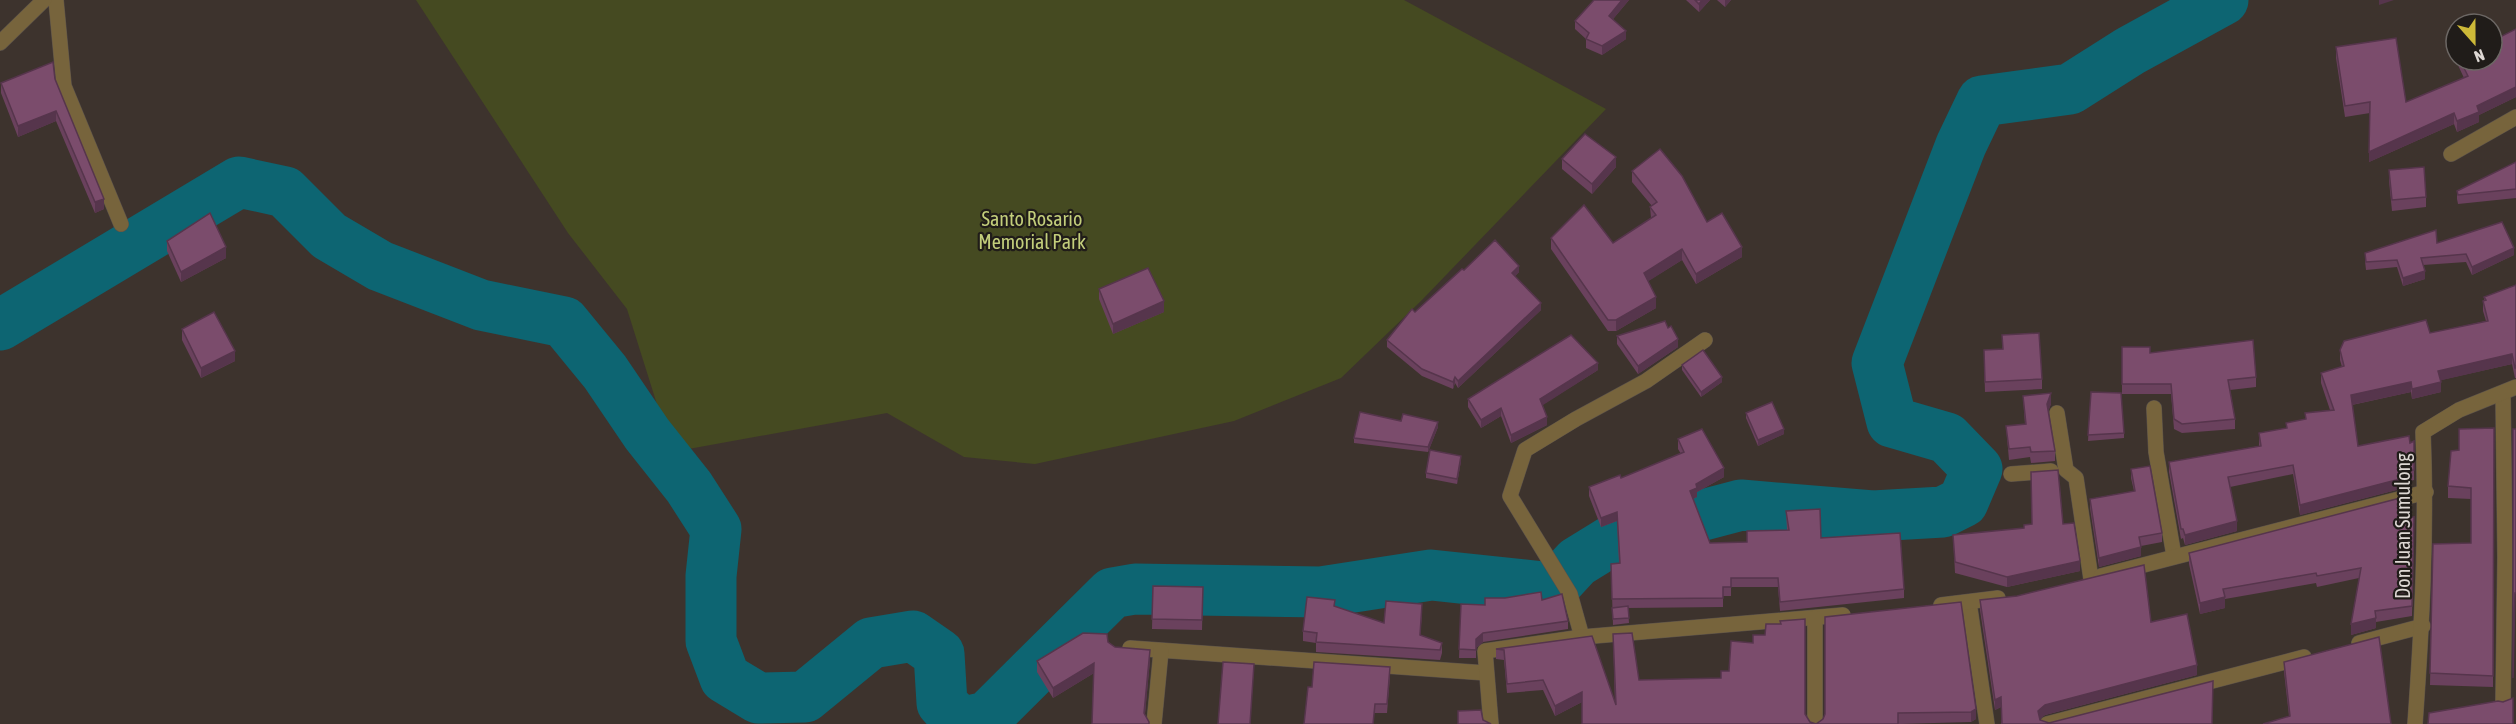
<svg xmlns="http://www.w3.org/2000/svg" width="2516" height="724" viewBox="0 0 2516 724" font-family="'Asap Condensed',sans-serif">
  <rect width="100%" height="100%" fill="#3d332d"/>
  <path fill="#454a21" d="M416,0H1404L1606,109L1421,301L1341,378L1234,421L1035,464L964,457L887,413L672,452L627,309L568,233Z"/>
  <g fill="none" stroke-linecap="round" stroke-linejoin="round">
    <path stroke="#0d6572" stroke-width="51" d="M0,325L239,182L285,192L329,236L380,266L481,305L564,322L605,372L647,434L689,487L716,529L711,576V641L725,678L758,698L805,697L871,643L913,636L939,654L942,703L960,723L987,717L1112,593L1135,589L1321,592L1431,575L1553,588L1577,562L1616,538L1741,505L1873,516L1943,512L1963,502L1977,469L1947,438L1892,422L1877,363L1961,145L1982,101L2070,89L2130,51L2223,0"/>
    <defs>
      <g id="minor">
        <path d="M56,0L64,86L121,224"/>
        <path d="M2451,154L2516,117"/>
        <path d="M2154,408L2156,452L2174,556"/>
        <path d="M2057,413L2066,470L2076,478L2091,579"/>
        <path d="M2011,474L2051,471"/>
        <path d="M2101,576L2426,492"/>
        <path d="M1969,602L1987,724"/>
        <path d="M1941,605L1998,598"/>
        <path d="M1582,637L1570,594L1510,496L1525,450L1576,419L1646,381L1705,340"/>
        <path d="M2359,643L2423,626"/>
        <path d="M1130,648L1486,673"/>
        <path d="M2503,703L2505,557L2503,394"/>
        <path d="M1154,724L1161,651"/>
        <path d="M1491,724L1485,651L1582,637L1843,615"/>
        <path d="M1815,724V618"/>
        <path d="M2047,724L2304,657"/>
        <path d="M2415,724C2422,626 2427,529 2423,432L2459,410L2516,387"/>
      </g>
      <path id="tertiary" d="M0,43L44,0"/>
    </defs>
    <use href="#minor" stroke="#5a514b" stroke-width="16"/>
    <use href="#tertiary" stroke="#5a514b" stroke-width="16"/>
    <use href="#minor" stroke="#77643c" stroke-width="15"/>
    <use href="#tertiary" stroke="#77643c" stroke-width="15"/>
  </g>
  <g fill="#6a415d">
    <path d="M1594,0H1629L1613,19L1626,39L1602,55L1586,48V39L1575,29V21Z"/>
    <path d="M1686,0H1710L1699,12Z"/>
    <path d="M1717,0H1731L1725,7Z"/>
    <path d="M2516,29V97L2479,115V122L2457,132L2454,124L2369,162L2370,113L2345,117L2336,58V47L2406,102L2464,78L2457,63V60H2492Z"/>
    <path d="M55,79L104,209L95,213L56,121L18,137L1,93V83Z"/>
    <path d="M1562,159L1616,167L1592,194L1562,169Z"/>
    <path d="M2516,162V198L2458,204L2457,199V191Z"/>
    <path d="M2389,170L2426,197V207L2392,211L2389,181Z"/>
    <path d="M1632,171L1707,222L1742,257L1696,284L1682,260L1648,281L1656,308L1616,331H1608L1551,249V238L1613,243L1651,218L1650,207L1652,206L1632,182Z"/>
    <path d="M167,241L226,258L181,282L167,251Z"/>
    <path d="M2437,243L2514,255L2472,275L2466,262L2423,265L2425,279L2403,286L2397,267L2366,270L2365,261V253Z"/>
    <path d="M1464,270L1519,272L1515,276L1541,310L1458,388L1455,383L1453,389L1422,376L1387,347V340L1415,312Z"/>
    <path d="M2516,285V378H2515L2512,364L2441,380V392L2412,399L2411,392L2352,405L2358,446L2410,443L2414,441V480L2400,483V489L2300,515L2293,474L2230,487L2237,531L2185,545L2183,538L2181,539L2169,472V462L2259,446V433L2286,428V423L2305,420V413L2330,410L2321,383V373L2342,367L2340,360V350L2430,333L2486,321L2483,311V301H2484V297Z"/>
    <path d="M1099,289L1164,312L1113,334L1099,299Z"/>
    <path d="M182,329L235,361L201,378L182,340Z"/>
    <path d="M2002,335L2042,379V389L1985,392L1984,361L2002,349Z"/>
    <path d="M1617,336L1678,347L1638,374L1617,344Z"/>
    <path d="M2122,347L2256,377V387L2230,390L2235,419V429L2182,433L2174,429L2171,394H2122Z"/>
    <path d="M1682,365L1722,382L1701,397L1682,370Z"/>
    <path d="M1598,370L1542,405L1547,425L1511,443L1501,416L1481,428L1468,407V399Z"/>
    <path d="M2091,392L2124,433V438L2088,441Z"/>
    <path d="M2023,396L2051,404L2048,411L2055,451V461L2031,463L2030,457L2009,460L2006,426L2025,425Z"/>
    <path d="M1746,413L1784,434L1758,446L1746,418Z"/>
    <path d="M1401,421L1438,427L1428,452L1354,443V438Z"/>
    <path d="M2494,428L2493,687L2430,685L2433,544L2471,543V499L2448,498V486L2459,450Z"/>
    <path d="M1678,439L1724,477L1697,492V497L1693,499L1710,543L1747,542L1787,530L1786,511L1821,538L1904,589V598L1780,611L1778,587H1731V596H1723V607L1628,608L1629,623L1613,625L1611,564L1619,563L1617,521L1601,527L1589,496V487L1621,478L1681,454L1678,449Z"/>
    <path d="M1461,461L1457,484L1426,478V473Z"/>
    <path d="M2131,469L2162,533V542L2141,546V556L2099,567L2090,508V499L2134,491L2131,478Z"/>
    <path d="M2414,517L2412,616L2376,622V628L2351,635L2359,578L2317,587L2316,583L2225,599V608L2200,614L2189,564V553Z"/>
    <path d="M2063,524L2080,571L2007,587L1955,573L1953,535L2024,528Z"/>
    <path d="M1153,586L1203,587L1202,630L1152,629Z"/>
    <path d="M1542,600L1568,621V629L1483,642L1476,648V658H1459L1461,604L1485,605Z"/>
    <path d="M1980,600L2151,622L2197,675L2045,715L2039,719L2040,720L2049,723L2212,724H2001V707L1995,710L1980,610Z"/>
    <path d="M1961,602L1976,709V719L1971,722L1898,724H1582V702L1555,716L1543,690L1507,693L1504,660L1496,659V649L1592,636L1615,704L1613,634L1632,633L1639,680L1721,678V671H1729L1731,641L1753,643V635H1765L1766,624H1781L1780,621L1805,619V714L1810,722L1816,724L1823,719L1825,714V617Z"/>
    <path d="M1335,606L1384,623L1422,614L1420,636L1442,643V653L1440,660L1316,652V643L1303,641V631Z"/>
    <path d="M1108,642L1115,647L1150,660L1145,714L1094,673L1053,698L1037,672V661Z"/>
    <path d="M2284,662L2391,724L2289,716L2284,672Z"/>
    <path d="M1390,676L1387,713H1375L1312,687Z"/>
  </g>
  <g fill="#56354c">
    <path d="M1622,0H1629L1609,24V16Z"/>
    <path d="M1702,0H1710L1699,12V4Z"/>
    <path d="M1725,0H1731L1725,7Z"/>
    <path d="M2379,0H2394L2379,5Z"/>
    <path d="M1626,31V39L1602,55V46Z"/>
    <path d="M2516,87V97L2479,115V122L2457,132V121L2477,106Z"/>
    <path d="M56,111V121L18,137V126Z"/>
    <path d="M2454,113V124L2369,162V152Z"/>
    <path d="M1616,157V167L1592,194V184Z"/>
    <path d="M104,199V209L95,213V202Z"/>
    <path d="M226,247V258L181,282V272Z"/>
    <path d="M1742,247V257L1696,284V274Z"/>
    <path d="M2514,248V255L2472,275V267Z"/>
    <path d="M1682,249V260L1644,284V273Z"/>
    <path d="M1519,266V272L1512,280V273Z"/>
    <path d="M2425,271V279L2403,286V278Z"/>
    <path d="M1656,297V308L1616,331V320Z"/>
    <path d="M1164,301V312L1113,334V324Z"/>
    <path d="M1541,303V310L1458,388V381Z"/>
    <path d="M1678,339V347L1638,374V366Z"/>
    <path d="M235,351V361L201,378V368Z"/>
    <path d="M2512,354V364L2438,381V371Z"/>
    <path d="M1598,363V370L1540,407V399Z"/>
    <path d="M1455,377V383L1453,389V382Z"/>
    <path d="M1722,377V382L1701,397V392Z"/>
    <path d="M2411,382V392L2351,405V395Z"/>
    <path d="M2441,382V392L2412,399V389Z"/>
    <path d="M2051,393V404L2047,415V404Z"/>
    <path d="M1501,408V416L1481,428V420Z"/>
    <path d="M1547,417V425L1511,443V435Z"/>
    <path d="M1438,422V427L1428,452V447Z"/>
    <path d="M1784,429V434L1758,446V440Z"/>
    <path d="M1461,456V461L1457,484V479Z"/>
    <path d="M1724,468V477L1697,492V497L1690,500V491L1696,484Z"/>
    <path d="M2400,479V489L2300,515V505Z"/>
    <path d="M1617,512V521L1601,527V518Z"/>
    <path d="M2237,521V531L2185,545V535Z"/>
    <path d="M2141,547V556L2099,567V558Z"/>
    <path d="M2080,561V571L2007,587V577Z"/>
    <path d="M2225,597V608L2200,614V603Z"/>
    <path d="M2376,618V628L2351,635V624Z"/>
    <path d="M1483,633V642L1476,648V639Z"/>
    <path d="M1150,650V660L1144,723V713Z"/>
    <path d="M1094,663V673L1053,698V688Z"/>
    <path d="M2197,665V675L2045,715L2038,721V711L2045,705Z"/>
    <path d="M1582,692V702L1555,716V706Z"/>
    <path d="M2001,697V707L1995,710V700Z"/>
    <path d="M1976,709V719L1971,722V712Z"/>
  </g>
  <g fill="#7b4c6c" stroke="#56354c" stroke-width="1.5">
    <path d="M1594,0H1622L1609,16L1626,31L1602,46L1586,39L1589,33L1575,21Z"/>
    <path d="M1695,0H1702L1699,4Z"/>
    <path d="M2516,29V87L2477,106L2479,112L2457,121L2454,113L2369,152L2370,102L2345,106L2336,47L2396,38L2406,102L2468,76L2460,60H2492V41Z"/>
    <path d="M53,62L55,79L104,199L95,202L56,111L18,126L1,83Z"/>
    <path d="M1585,134L1616,157L1592,184L1562,159Z"/>
    <path d="M1660,149L1682,176L1707,222L1722,213L1742,247L1696,274L1682,249L1644,273L1656,297L1616,320H1608L1551,238L1584,205L1613,243L1656,215L1650,207L1657,202L1632,171Z"/>
    <path d="M2516,162V189L2458,195L2457,191Z"/>
    <path d="M2424,167L2426,197L2392,200L2389,170Z"/>
    <path d="M210,213L226,247L181,272L167,241Z"/>
    <path d="M2502,222L2514,248L2472,267L2466,254L2421,258L2425,271L2403,278L2397,260L2366,262L2365,253L2436,230L2437,243Z"/>
    <path d="M1495,240L1519,266L1512,273L1541,303L1458,381L1455,377L1453,382L1422,369L1387,340L1412,309L1415,312L1462,269L1464,270Z"/>
    <path d="M1148,268L1164,301L1113,324L1099,289Z"/>
    <path d="M2516,285V368H2515L2512,354L2438,371L2441,382L2412,389L2411,382L2351,395L2358,446L2409,436L2410,443L2414,441V470L2399,473L2400,479L2300,505L2293,465L2228,477L2237,521L2185,535L2183,529H2181L2169,462L2261,446L2259,433L2287,428L2286,423L2306,419L2305,413L2334,410L2321,373L2344,366L2340,350L2344,341L2426,320L2430,333L2488,321L2483,301L2486,300L2484,297Z"/>
    <path d="M214,312L235,351L201,368L182,329Z"/>
    <path d="M1665,321L1668,328L1671,326L1678,339L1638,366L1617,336Z"/>
    <path d="M2039,333L2042,379L1985,382L1984,350L2003,349L2002,335Z"/>
    <path d="M1571,335L1598,363L1540,399L1547,417L1511,435L1501,408L1481,420L1468,399Z"/>
    <path d="M2253,340L2256,377L2228,380L2235,419L2182,424L2174,419L2171,384H2122V347H2150V353Z"/>
    <path d="M1703,350L1722,377L1701,392L1682,365Z"/>
    <path d="M2091,392L2121,393L2124,433L2088,435Z"/>
    <path d="M2051,393L2047,404L2055,451L2031,452L2030,447L2009,449L2006,426L2026,424L2023,396Z"/>
    <path d="M1772,402L1784,429L1758,440L1746,413Z"/>
    <path d="M1360,412L1401,421L1403,414L1438,422L1428,447L1354,438Z"/>
    <path d="M2494,428L2493,676L2430,673L2433,544L2471,543V488L2448,486L2451,451L2459,450V429Z"/>
    <path d="M1702,429L1724,468L1696,484L1697,488L1690,491L1710,543L1747,542V531L1789,530L1786,511L1820,509L1821,538L1900,533L1904,589L1780,602L1778,578H1731V587H1723V598L1612,599L1611,564L1620,563L1617,512L1601,518L1589,487L1620,475L1621,478L1684,452L1678,439Z"/>
    <path d="M2513,429H2516V593H2515L2513,678Z"/>
    <path d="M1430,450L1461,456L1457,479L1426,473Z"/>
    <path d="M2150,466L2162,533L2139,537L2141,547L2099,558L2090,499L2135,491L2131,469Z"/>
    <path d="M2058,470L2063,524L2074,523L2080,561L2007,577L1955,562L1953,535L2024,528V525L2032,524L2031,472Z"/>
    <path d="M2404,497L2408,518L2414,517L2412,606L2375,611L2376,618L2351,624L2361,568L2317,576L2316,573L2223,589L2225,597L2200,603L2189,553Z"/>
    <path d="M2144,565L2151,622L2187,614L2197,665L2045,705L2038,711L2040,720L2049,723L2213,681L2212,724H2002L2001,697L1995,700L1980,600L2017,596Z"/>
    <path d="M1153,586L1203,587L1202,620L1152,619Z"/>
    <path d="M1541,592L1542,600L1562,594L1568,621L1483,633L1476,639V650L1459,649L1461,604L1485,605V598H1505Z"/>
    <path d="M1307,597L1335,600L1334,606L1384,623L1386,601L1422,604L1420,635L1442,643L1440,650L1316,642L1317,633L1303,631Z"/>
    <path d="M1961,602L1976,709L1971,712L1898,713V724H1582V692L1555,706L1543,680L1507,684L1504,650L1496,649L1592,636L1616,705L1613,634L1632,633L1639,680L1721,678V671H1729L1731,641L1753,643V635H1765L1766,624H1781L1780,621L1805,619V714L1810,722L1816,724L1823,719L1825,714V617Z"/>
    <path d="M1628,606L1629,618L1613,619L1612,608Z"/>
    <path d="M1083,633L1107,634L1108,642L1115,647L1150,650L1144,713L1149,722V724H1092L1094,663L1053,688L1037,661Z"/>
    <path d="M2379,637L2391,724H2263L2290,716L2284,662Z"/>
    <path d="M1223,662L1254,664L1250,724H1218Z"/>
    <path d="M1314,662L1390,667L1387,704H1375L1373,724H1304L1308,687H1312Z"/>
    <path d="M2513,698V724H2428L2429,713L2498,701L2503,702Z"/>
    <path d="M1481,710L1483,720L1491,724H1458V711Z"/>
  </g>
  <g text-anchor="middle" dominant-baseline="central" stroke-width="4.5" stroke-linejoin="round" paint-order="stroke">
    <g font-size="20" fill="#c3ce7b" stroke="#201c19">
      <text x="1032" y="218">Santo Rosario<tspan x="1032" dy="23">Memorial Park</tspan></text>
    </g>
    <g font-size="20" fill="#ded8d4" stroke="#201c19">
      <text transform="translate(2402 526) rotate(-90)">Don Juan Sumulong</text>
    </g>
  </g>
  <g transform="translate(2474 42) rotate(159)"><circle r="28" fill="#201c19" stroke="#6c6764" stroke-width="1.5"/>
  <path d="M0-4.5L10 22L0 15L-10 22Z" fill="#cdb938"/>
  <text y="-9" font-size="16" font-weight="bold" text-anchor="middle" fill="#ded8d4">N</text>
  </g>
</svg>
